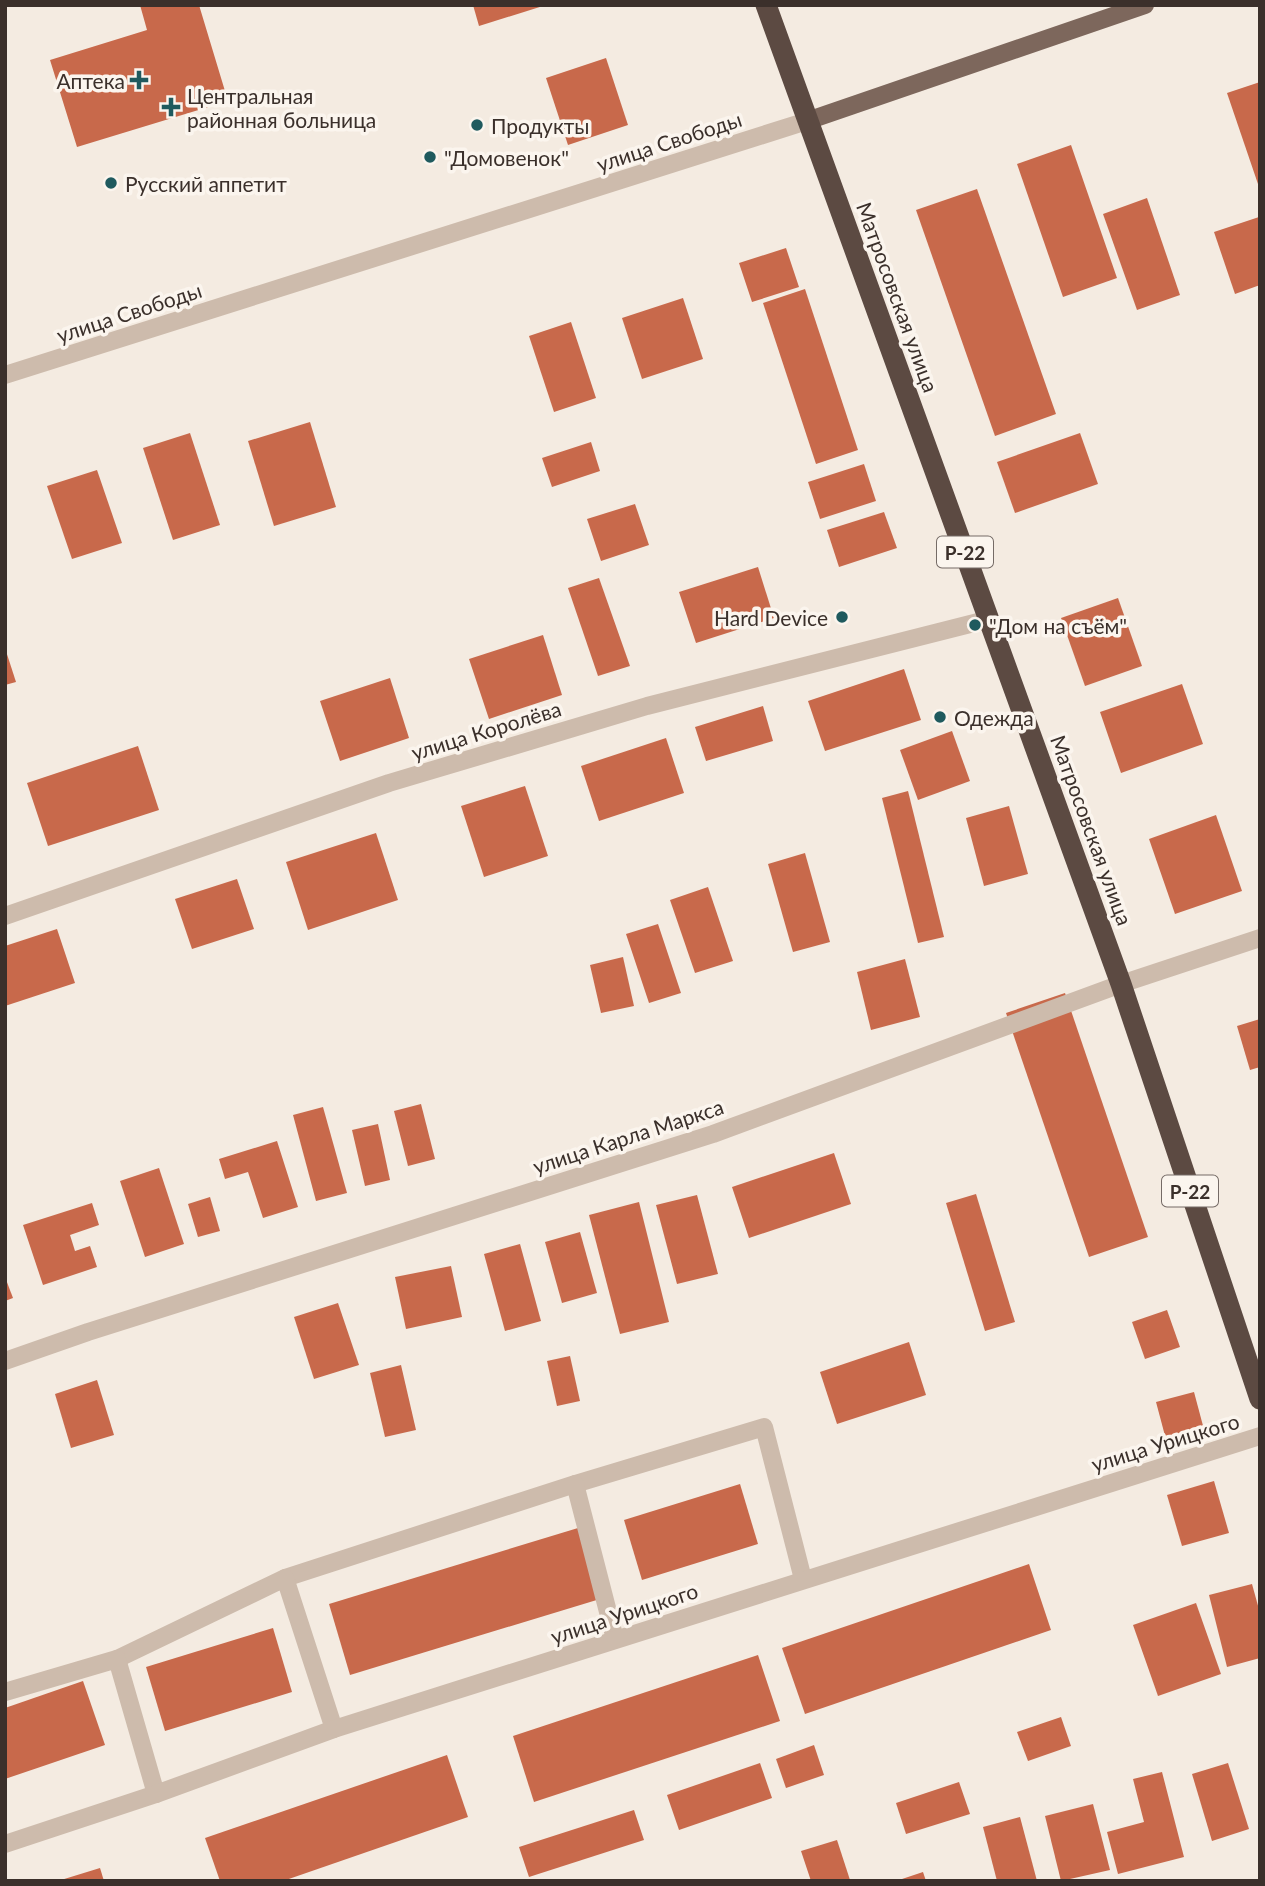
<svg xmlns="http://www.w3.org/2000/svg" width="1265" height="1886" viewBox="0 0 1265 1886" font-family="Lato,sans-serif">
  <rect width="100%" height="100%" fill="#f4ebe1"/>
  <g fill="#c8694b">
    <path d="M140,5H199L228,101L77,147L50,60L147,30Z"/>
    <path d="M473,5H543V6L479,26Z"/>
    <path d="M606,58L628,125L568,145L546,78Z"/>
    <path d="M1260,82V187H1259L1227,93Z"/>
    <path d="M1071,145L1117,278L1063,297L1017,164Z"/>
    <path d="M977,189L1056,414L995,436L916,210Z"/>
    <path d="M1147,198L1180,295L1137,310L1103,214Z"/>
    <path d="M1259,217L1260,285L1235,294L1214,232Z"/>
    <path d="M786,248L799,287L752,302L739,263Z"/>
    <path d="M805,289L858,450L816,464L763,303Z"/>
    <path d="M683,298L703,359L642,379L622,318Z"/>
    <path d="M571,322L596,398L554,412L529,336Z"/>
    <path d="M310,422L336,507L274,526L248,441Z"/>
    <path d="M190,433L220,525L173,540L143,448Z"/>
    <path d="M1080,433L1098,484L1015,513L997,462Z"/>
    <path d="M591,442L600,471L552,487L542,458Z"/>
    <path d="M864,464L876,501L820,519L808,482Z"/>
    <path d="M97,470L122,543L72,559L47,486Z"/>
    <path d="M635,504L649,545L601,561L587,519Z"/>
    <path d="M884,512L897,548L839,567L827,530Z"/>
    <path d="M758,567L774,618L696,643L679,592Z"/>
    <path d="M599,578L630,666L598,676L568,588Z"/>
    <path d="M1118,598L1142,666L1085,686L1061,618Z"/>
    <path d="M543,635L562,695L489,719L469,659Z"/>
    <path d="M5,648L16,682L5,685Z"/>
    <path d="M904,669L921,720L825,751L808,701Z"/>
    <path d="M390,678L409,738L340,761L320,701Z"/>
    <path d="M1182,684L1203,744L1121,773L1100,712Z"/>
    <path d="M763,706L773,741L706,761L695,727Z"/>
    <path d="M952,731L970,781L918,800L900,750Z"/>
    <path d="M666,738L684,793L599,821L581,766Z"/>
    <path d="M138,746L159,810L48,846L27,783Z"/>
    <path d="M525,786L548,856L484,877L461,806Z"/>
    <path d="M908,791L944,937L918,943L882,798Z"/>
    <path d="M1009,806L1028,874L984,886L966,818Z"/>
    <path d="M1216,815L1242,891L1175,914L1149,839Z"/>
    <path d="M376,833L398,900L308,930L286,862Z"/>
    <path d="M805,853L830,942L793,952L768,864Z"/>
    <path d="M237,879L254,929L192,949L175,899Z"/>
    <path d="M708,887L733,961L695,973L670,900Z"/>
    <path d="M658,924L681,993L649,1003L626,934Z"/>
    <path d="M57,929L75,983L5,1006V946Z"/>
    <path d="M623,957L634,1006L601,1013L590,965Z"/>
    <path d="M905,959L920,1017L871,1030L857,972Z"/>
    <path d="M1065,993L1148,1237L1089,1257L1006,1013Z"/>
    <path d="M1260,1019V1067L1250,1070L1237,1026Z"/>
    <path d="M421,1104L435,1159L408,1166L394,1111Z"/>
    <path d="M323,1107L347,1193L316,1201L293,1115Z"/>
    <path d="M378,1124L390,1180L365,1186L352,1130Z"/>
    <path d="M277,1141L298,1207L263,1218L248,1172L225,1179L219,1159Z"/>
    <path d="M834,1153L851,1204L749,1238L732,1187Z"/>
    <path d="M159,1168L184,1244L145,1257L120,1181Z"/>
    <path d="M976,1194L1015,1322L985,1331L946,1203Z"/>
    <path d="M697,1195L718,1274L677,1284L656,1205Z"/>
    <path d="M210,1197L220,1231L198,1237L188,1204Z"/>
    <path d="M639,1202L669,1322L620,1334L589,1215Z"/>
    <path d="M92,1203L99,1225L70,1235L75,1251L90,1246L97,1267L43,1285L23,1225Z"/>
    <path d="M580,1232L597,1293L562,1303L545,1242Z"/>
    <path d="M520,1244L541,1321L505,1331L484,1254Z"/>
    <path d="M451,1266L462,1317L406,1329L395,1277Z"/>
    <path d="M5,1277L13,1298L5,1301Z"/>
    <path d="M338,1303L359,1365L314,1379L294,1317Z"/>
    <path d="M1167,1310L1180,1347L1145,1359L1132,1322Z"/>
    <path d="M909,1342L926,1395L837,1424L820,1372Z"/>
    <path d="M570,1356L580,1401L557,1406L547,1361Z"/>
    <path d="M401,1365L416,1430L385,1437L370,1373Z"/>
    <path d="M97,1380L114,1435L71,1448L55,1394Z"/>
    <path d="M1194,1392L1206,1437L1168,1447L1156,1402Z"/>
    <path d="M1214,1481L1229,1533L1182,1546L1167,1495Z"/>
    <path d="M740,1484L758,1544L642,1580L624,1520Z"/>
    <path d="M578,1528L600,1599L350,1675L329,1604Z"/>
    <path d="M1029,1564L1051,1630L805,1714L782,1648Z"/>
    <path d="M1252,1584L1260,1613V1658L1227,1667L1209,1595Z"/>
    <path d="M1196,1603L1221,1674L1158,1696L1133,1625Z"/>
    <path d="M273,1628L292,1692L165,1731L146,1667Z"/>
    <path d="M758,1655L780,1721L534,1802L513,1736Z"/>
    <path d="M83,1681L105,1745L5,1779V1708Z"/>
    <path d="M1061,1717L1071,1746L1028,1761L1017,1732Z"/>
    <path d="M814,1745L824,1775L786,1788L776,1759Z"/>
    <path d="M447,1755L468,1817L283,1881H220L205,1838Z"/>
    <path d="M760,1763L772,1798L679,1830L667,1795Z"/>
    <path d="M1228,1763L1249,1829L1212,1841L1192,1774Z"/>
    <path d="M1162,1772L1184,1857L1118,1874L1107,1832L1144,1822L1133,1779Z"/>
    <path d="M959,1782L970,1814L906,1834L896,1803Z"/>
    <path d="M1093,1804L1110,1870L1061,1881L1045,1816Z"/>
    <path d="M634,1810L644,1840L529,1877L519,1847Z"/>
    <path d="M1020,1817L1037,1881H997L983,1827Z"/>
    <path d="M837,1840L850,1880L811,1881L801,1851Z"/>
    <path d="M100,1868L104,1881H61V1880Z"/>
    <path d="M923,1872L926,1881H899V1880Z"/>
  </g>
  <g fill="none" stroke-linecap="round" stroke-linejoin="round">
    <g stroke="#cdbbac" stroke-width="18">
      <path d="M5,375L807,121"/>
      <path d="M5,916L389,783L647,706L990,619"/>
      <path d="M5,1361L88,1332L713,1134L1121,984L1260,938"/>
      <path d="M575,1484L764,1427L803,1579"/>
      <path d="M285,1578L575,1484L615,1639"/>
      <path d="M117,1659L285,1578L334,1729"/>
      <path d="M5,1692L117,1659L156,1794"/>
      <path d="M5,1844L156,1794L334,1729L1260,1436"/>
    </g>
    <path stroke="#7d675c" stroke-width="18" d="M807,121L1145,5"/>
    <path stroke="#5c4a42" stroke-width="21" d="M766,5L1121,984L1260,1399"/>
  </g>
  <g fill="#1f5a5e" stroke="#fbf5ee" stroke-width="2.5">
    <path d="M135.5 69.5h7v7h7v7h-7v7h-7v-7h-7v-7h7z"/>
    <path d="M167.5 96.5h7v7h7v7h-7v7h-7v-7h-7v-7h7z"/>
    <circle cx="477" cy="125" r="7"/>
    <circle cx="430" cy="157" r="7"/>
    <circle cx="111" cy="183" r="7"/>
    <circle cx="842" cy="617" r="7"/>
    <circle cx="975" cy="625" r="7"/>
    <circle cx="940" cy="717" r="7"/>
  </g>
  <g text-anchor="middle" dominant-baseline="central" stroke-width="7" stroke-linejoin="round" paint-order="stroke">
    <g fill="#fbf5ee" stroke="#756b66" stroke-width="2">
      <rect x="937" y="536.5" width="56" height="31" rx="5"/>
      <rect x="1162" y="1175.5" width="56" height="31" rx="5"/>
    </g>
    <g font-size="19" font-weight="bold" fill="#3b302b">
      <text x="965" y="552">Р-22</text>
      <text x="1190" y="1191">Р-22</text>
    </g>
    <g font-size="21" fill="#3b302b" stroke="#fbf5ee" text-anchor="start">
      <text x="125" y="80" text-anchor="end">Аптека</text>
      <text x="187" y="95">Центральная<tspan x="187" dy="24">районная больница</tspan></text>
      <text x="491" y="125">Продукты</text>
      <text x="444" y="157">"Домовенок"</text>
      <text x="125" y="183">Русский аппетит</text>
      <text x="828" y="617" text-anchor="end">Hard Device</text>
      <text x="989" y="625">"Дом на съём"</text>
      <text x="954" y="717">Одежда</text>
    </g>
    <g font-size="21" fill="#3b302b" stroke="#fbf5ee">
      <text transform="translate(669 141) rotate(-18)">улица Свободы</text>
      <text transform="translate(898 297) rotate(70)">Матросовская улица</text>
      <text transform="translate(129 312) rotate(-18)">улица Свободы</text>
      <text transform="translate(486 730) rotate(-17)">улица Королёва</text>
      <text transform="translate(1092 830) rotate(70)">Матросовская улица</text>
      <text transform="translate(628 1136) rotate(-18)">улица Карла Маркса</text>
      <text transform="translate(1165 1442) rotate(-17)">улица Урицкого</text>
      <text transform="translate(624 1613) rotate(-18)">улица Урицкого</text>
    </g>
  </g>
  <rect width="1265" height="1886" fill="none" stroke="#3b302b" stroke-width="14"/>
</svg>
